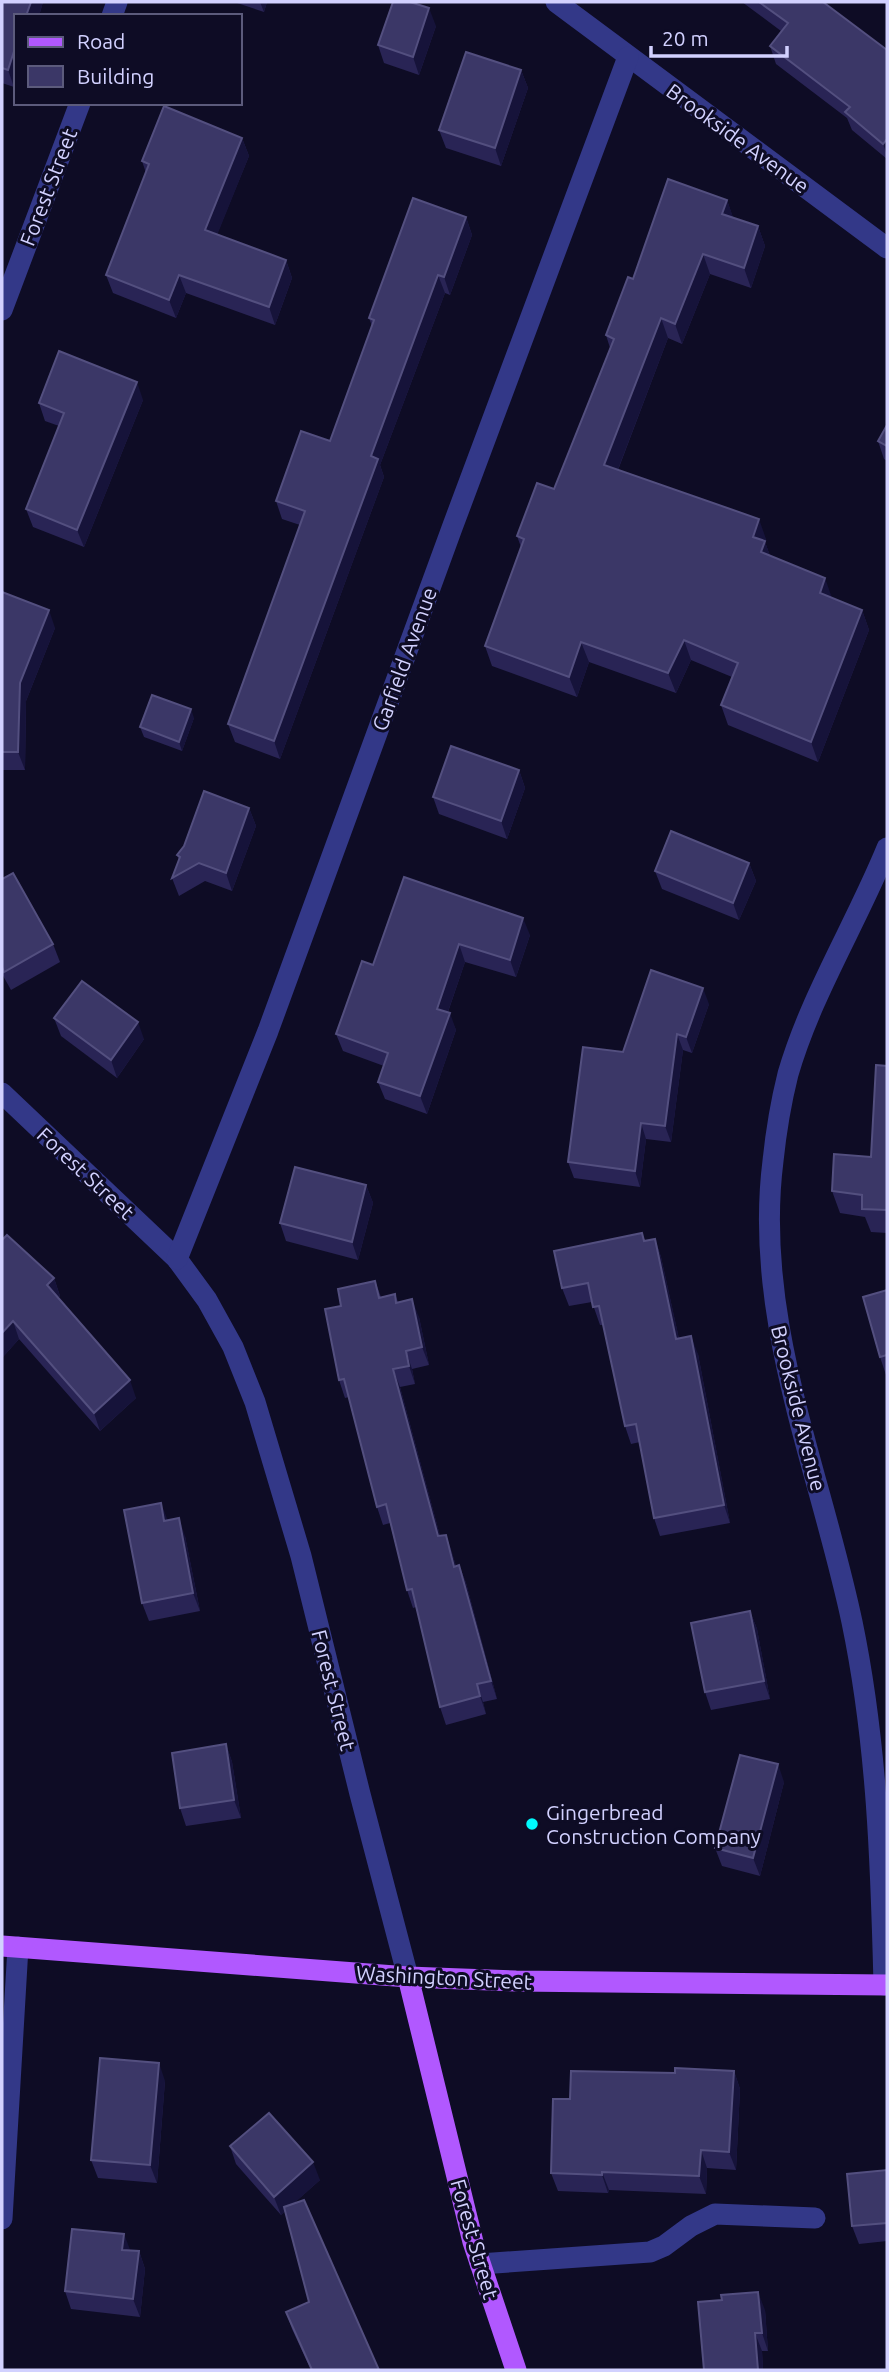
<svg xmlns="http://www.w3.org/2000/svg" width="889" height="2372" viewBox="0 0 889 2372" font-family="Ubuntu,sans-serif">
  <rect width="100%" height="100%" fill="#0e0c25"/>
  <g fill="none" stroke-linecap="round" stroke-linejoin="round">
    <g stroke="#333888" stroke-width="21">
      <path d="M556,2L887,248"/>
      <path d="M112,16L117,2"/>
      <path d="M2,310L80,103"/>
      <path d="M2,1093L177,1259L207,1300L233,1347L255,1402L301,1556L360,1794L408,1977"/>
      <path d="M177,1259L268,1031L452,528L628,57"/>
      <path d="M884,1985C881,1863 877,1742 852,1622C820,1470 753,1319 773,1161C776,1132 781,1102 788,1074C811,995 856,924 887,848"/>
      <path d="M2,2219L18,1947"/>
      <path d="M480,2264L650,2252L664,2246L691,2226L715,2214L815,2218"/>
    </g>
    <g stroke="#b158ff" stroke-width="21">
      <path d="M2,1946L408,1977L516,1981L887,1985"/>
      <path d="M408,1977L473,2242L516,2370"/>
    </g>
  </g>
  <g fill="#292455">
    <path d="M2,2H43L39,16H16L14,87L2,83Z"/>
    <path d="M234,2H267L264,12Z"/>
    <path d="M742,2H823L887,50V159L852,130L847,118L776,64L770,46L781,31Z"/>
    <path d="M436,26L419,75L384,63L378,45Z"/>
    <path d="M521,70L528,88L501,166L446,148L439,130Z"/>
    <path d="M242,138L249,156L217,234L286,260L292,278L275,325L186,293L176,318L113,293L106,275L146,173L142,161Z"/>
    <path d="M727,200L733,218L758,226L765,246L751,288L710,274L682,344L668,338L618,470L766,539L765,542L770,556L832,599L862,610L869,630L818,762L728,725L721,705L732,677L691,660L676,693L589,662L577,697L492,666L485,646L521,547L517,536L554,489L610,348L606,335L633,279Z"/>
    <path d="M466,217L472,235L450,295L445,293L380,465L384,477L280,759L235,742L228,724L300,525L282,519L276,501L330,441L372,326L369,318Z"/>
    <path d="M143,400L84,547L33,527L26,509L59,426L45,421L39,403Z"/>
    <path d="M887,425V461L884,459L878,441Z"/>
    <path d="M2,592L55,628L26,701L25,770H3L2,817Z"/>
    <path d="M194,718L182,751L144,737L140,727Z"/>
    <path d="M519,770L525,788L507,839L439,814L433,797Z"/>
    <path d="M249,808L256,826L232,891L205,881L179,896L172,878L179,860L177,855Z"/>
    <path d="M749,863L756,881L739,920L662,889L655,871Z"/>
    <path d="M404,877L530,935L516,977L465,962L448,1012L456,1030L427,1114L385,1099L378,1082L384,1066L343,1051L336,1034L373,965Z"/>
    <path d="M2,879L53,944L60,962L11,990L2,974Z"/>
    <path d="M709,1004L692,1053L683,1050L671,1142L646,1139L640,1187L574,1178L568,1162L623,1052Z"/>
    <path d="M54,1018L144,1039L117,1078L61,1036Z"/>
    <path d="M887,1066V1233L871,1232L865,1217L840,1213L832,1191L871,1157Z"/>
    <path d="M366,1185L373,1203L358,1260L286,1241L280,1223Z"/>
    <path d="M642,1233L645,1241L655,1239L661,1257L679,1339L698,1354L730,1523L660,1536L654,1518L640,1442L631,1444L625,1426L603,1325H600L592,1302L569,1306L562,1288Z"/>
    <path d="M2,1240L54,1278L60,1296L58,1298L136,1398L100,1431L19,1339L2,1358Z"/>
    <path d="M375,1281L381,1297L395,1294L398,1302L419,1317L429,1365L412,1369L415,1384L400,1387L440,1536L446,1535L456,1566L459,1565L466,1583L497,1699L483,1702L486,1714L446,1725L440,1707L416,1607L413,1608L407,1590L390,1523L383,1525L377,1507L349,1397L345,1398L339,1380L341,1306Z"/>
    <path d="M887,1290V1375H886L880,1357Z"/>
    <path d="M185,1536L200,1611L149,1621L142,1603Z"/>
    <path d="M750,1611L757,1629L770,1699L711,1710L705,1692Z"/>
    <path d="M226,1744L232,1762L241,1818L186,1826L180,1808Z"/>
    <path d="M784,1782L760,1876L722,1866L715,1848Z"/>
    <path d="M734,2071L740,2089L736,2170L707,2168L706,2194L609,2190L608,2193L558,2191L551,2173L570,2099L675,2073Z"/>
    <path d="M165,2081L157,2183L98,2178L91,2160Z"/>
    <path d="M230,2146L320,2180L294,2203L379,2370H311L292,2329L286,2312L309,2302L285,2211L281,2215L236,2164Z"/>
    <path d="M887,2170V2241L859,2244L852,2226Z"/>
    <path d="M130,2251H139L145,2269L140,2317L71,2309L65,2291Z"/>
    <path d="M765,2310L768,2351H762L763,2370H704Z"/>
  </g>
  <g fill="#16133a">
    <path d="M31,2H43L39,16H26Z"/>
    <path d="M260,2H267L264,12Z"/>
    <path d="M429,8L436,26L419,75L413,57Z"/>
    <path d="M16,45V82L14,87L8,70Z"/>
    <path d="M521,70L528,88L501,166L495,148Z"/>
    <path d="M242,138L249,156L212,248L205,230Z"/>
    <path d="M887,139V155L883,144Z"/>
    <path d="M727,200L734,220L722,214Z"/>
    <path d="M466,217L472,235L450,295L444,277Z"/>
    <path d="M758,226L765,246L751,288L744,268Z"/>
    <path d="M703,254L710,274L682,344L675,324Z"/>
    <path d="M286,260L292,278L275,325L269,307Z"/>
    <path d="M179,275L186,293L176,318L169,300Z"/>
    <path d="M438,275L445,293L380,465L384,477L280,759L274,741L371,456Z"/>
    <path d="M661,318L668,338L612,485L604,465Z"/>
    <path d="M137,382L143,400L84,547L77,530Z"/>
    <path d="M759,519L766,539L765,542L772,561L761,552L753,537Z"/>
    <path d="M825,578L832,598L820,593Z"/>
    <path d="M49,610L55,628L26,701L25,770L18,752L20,683Z"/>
    <path d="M862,610L869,630L818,762L811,742Z"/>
    <path d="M684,640L691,660L676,693L668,673Z"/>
    <path d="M581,642L589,662L577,697L569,677Z"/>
    <path d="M191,709L194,718L182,751L179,742Z"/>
    <path d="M2,767L3,770L2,817Z"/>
    <path d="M519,770L525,788L507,839L501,821Z"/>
    <path d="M249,808L256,826L232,891L226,873Z"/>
    <path d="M749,863L756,881L739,920L733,903Z"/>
    <path d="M523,918L530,935L516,977L510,960Z"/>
    <path d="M459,944L465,962L443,1026L437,1009Z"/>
    <path d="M703,988L709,1004L692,1053L686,1037Z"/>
    <path d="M450,1013L456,1030L427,1114L420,1096Z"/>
    <path d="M138,1022L144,1039L117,1078L111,1060Z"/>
    <path d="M677,1034L683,1050L671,1142L665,1126Z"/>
    <path d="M641,1123L646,1139L640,1187L635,1171Z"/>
    <path d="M366,1185L373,1203L358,1260L352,1242Z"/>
    <path d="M655,1239L661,1257L683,1357L676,1339Z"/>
    <path d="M54,1278L60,1296L53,1303L47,1285Z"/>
    <path d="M412,1299L419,1317L429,1365L422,1347Z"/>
    <path d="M13,1321L19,1339L2,1358V1333Z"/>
    <path d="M691,1336L698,1354L730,1523L724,1505Z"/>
    <path d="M406,1351L412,1369L415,1384L409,1366Z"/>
    <path d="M393,1369L400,1387L445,1554L438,1536Z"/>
    <path d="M130,1380L136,1398L100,1431L94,1413Z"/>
    <path d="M161,1503L168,1521H164Z"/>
    <path d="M179,1518L185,1536L200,1611L193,1593Z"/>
    <path d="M446,1535L452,1552L461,1585L454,1567Z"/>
    <path d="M459,1565L466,1583L497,1699L491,1681Z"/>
    <path d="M750,1611L757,1629L770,1699L764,1681Z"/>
    <path d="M477,1684L483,1702L486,1714L480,1696Z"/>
    <path d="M226,1744L232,1762L241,1818L234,1800Z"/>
    <path d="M778,1764L784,1782L760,1876L753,1858Z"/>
    <path d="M159,2063L165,2081L157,2183L150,2165Z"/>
    <path d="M734,2071L740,2089L736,2170L729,2152Z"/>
    <path d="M701,2150L707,2168L706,2194L699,2176Z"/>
    <path d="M313,2162L320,2180L281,2215L274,2197Z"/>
    <path d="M602,2172L609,2190L608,2193L602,2175Z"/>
    <path d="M124,2234L131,2252L122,2250Z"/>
    <path d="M139,2251L145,2269L140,2317L133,2299Z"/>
    <path d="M758,2292L765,2310L768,2351L762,2333Z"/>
    <path d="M755,2333L762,2351L763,2370H758Z"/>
  </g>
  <g fill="#3b3767" stroke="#534f7f" stroke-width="2">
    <path d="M2,2H31L26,16H16V45L8,70L2,68Z"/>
    <path d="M393,2H410L429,8L413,57L378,45Z"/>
    <path d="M759,2H823L887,50V139L883,144L845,112L850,107L770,46L788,23Z"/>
    <path d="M466,52L521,70L495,148L439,130Z"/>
    <path d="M164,106L242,138L205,230L286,260L269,307L179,275L169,300L106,275L149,164L142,161Z"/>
    <path d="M668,179L727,200L722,214L758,226L744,268L703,254L675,324L661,318L604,465L759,519L753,537L765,541L761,552L825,578L820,593L862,610L811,742L721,705L738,663L684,640L668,673L581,642L569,677L485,646L524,539L517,536L537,483L554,489L614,339L606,335L628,277L633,279Z"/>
    <path d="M413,198L466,217L444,277L438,275L371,456L378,459L274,741L228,724L305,511L276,501L301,431L330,441L374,320L369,318Z"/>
    <path d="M59,351L137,382L77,530L26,509L64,413L39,403Z"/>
    <path d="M887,425V446L878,441Z"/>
    <path d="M2,592L49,610L20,683L18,752H2Z"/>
    <path d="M152,695L191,709L179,742L140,727Z"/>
    <path d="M451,746L519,770L501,821L433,797Z"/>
    <path d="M204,791L249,808L226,873L199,863L172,878L180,857L177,855L184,846Z"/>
    <path d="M671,831L749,863L733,903L655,871Z"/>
    <path d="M13,873L53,944L4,972L2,967V879Z"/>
    <path d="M404,877L523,918L510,960L459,944L437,1009L450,1013L420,1096L378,1082L388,1053L336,1034L362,961L373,965Z"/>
    <path d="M651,970L703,988L686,1037L677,1034L665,1126L641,1123L635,1171L568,1162L583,1047L623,1052Z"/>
    <path d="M82,981L138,1022L111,1060L54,1018Z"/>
    <path d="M876,1065L887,1066V1210L862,1209V1195L832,1191L834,1154L871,1157Z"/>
    <path d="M295,1167L366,1185L352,1242L280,1223Z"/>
    <path d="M642,1233L644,1241L655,1239L676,1339L691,1336L724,1505L654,1518L636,1424L625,1426L599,1306L593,1307L588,1283L562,1288L554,1251Z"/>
    <path d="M7,1235L54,1278L47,1285L130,1380L94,1413L13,1321L2,1333V1240Z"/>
    <path d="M375,1281L379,1298L395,1294L396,1303L412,1299L422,1347L406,1351L409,1366L393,1369L438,1536L446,1535L454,1567L459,1565L491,1681L477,1684L480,1696L440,1707L412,1589L407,1590L386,1504L377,1507L344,1379L339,1380L325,1309L341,1306L338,1289Z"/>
    <path d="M887,1290V1355L880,1357L863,1297Z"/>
    <path d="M161,1503L164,1521L179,1518L193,1593L142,1603L124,1510Z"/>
    <path d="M750,1611L764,1681L705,1692L691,1623Z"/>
    <path d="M226,1744L234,1800L180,1808L172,1753Z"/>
    <path d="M740,1755L778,1764L753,1858L715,1848Z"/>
    <path d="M100,2058L159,2063L150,2165L91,2160Z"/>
    <path d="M675,2068L734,2071L729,2152L701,2150L699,2176L602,2172V2175L551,2173L553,2099H570L571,2071L675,2073Z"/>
    <path d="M269,2113L313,2162L274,2197L230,2146Z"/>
    <path d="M887,2170V2223L852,2226L847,2174Z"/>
    <path d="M304,2200L379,2370H312L286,2312L309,2302L284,2207Z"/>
    <path d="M72,2229L124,2234L122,2250L139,2251L133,2299L65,2291Z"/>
    <path d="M758,2292L762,2333H755L758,2370H704L698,2302L722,2300L721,2295Z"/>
  </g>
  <circle fill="#00f9fc" stroke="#0e0c25" stroke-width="2.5" cx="532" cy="1824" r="7"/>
  <g text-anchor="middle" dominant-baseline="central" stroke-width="6" stroke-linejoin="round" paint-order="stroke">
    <g font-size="21" fill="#d2d1ff" stroke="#0e0c25">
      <text transform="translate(738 138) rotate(36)">Brookside Avenue</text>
      <text transform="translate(48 187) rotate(-69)">Forest Street</text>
      <text transform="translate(404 659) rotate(-70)">Garfield Avenue</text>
      <text transform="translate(86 1173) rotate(43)">Forest Street</text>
      <text transform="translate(799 1408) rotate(76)">Brookside Avenue</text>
      <text transform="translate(334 1690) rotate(76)">Forest Street</text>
      <text transform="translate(444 1977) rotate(3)">Washington Street</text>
      <text transform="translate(475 2239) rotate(74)">Forest Street</text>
    </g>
    <g font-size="21" fill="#d2d1ff" stroke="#0e0c25" text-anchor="start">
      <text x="546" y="1812">Gingerbread<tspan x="546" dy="24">Construction Company</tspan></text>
    </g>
  </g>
  <rect width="889" height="2372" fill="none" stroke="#d2d1ff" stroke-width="7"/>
  <rect x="14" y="14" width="228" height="91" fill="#0e0c25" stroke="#5c5b7c" stroke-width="2"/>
  <rect x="28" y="37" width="35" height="10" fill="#b158ff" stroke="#5c5b7c" stroke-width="2"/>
  <text x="77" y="49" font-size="21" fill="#d2d1ff">Road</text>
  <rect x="28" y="66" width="35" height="21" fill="#3b3767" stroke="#5c5b7c" stroke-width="2"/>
  <text x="77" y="84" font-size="21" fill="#d2d1ff">Building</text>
  <path d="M651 46v10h136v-10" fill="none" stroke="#d2d1ff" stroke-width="3.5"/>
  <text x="662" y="46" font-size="21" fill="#d2d1ff" stroke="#0e0c25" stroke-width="5" paint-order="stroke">20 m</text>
</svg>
